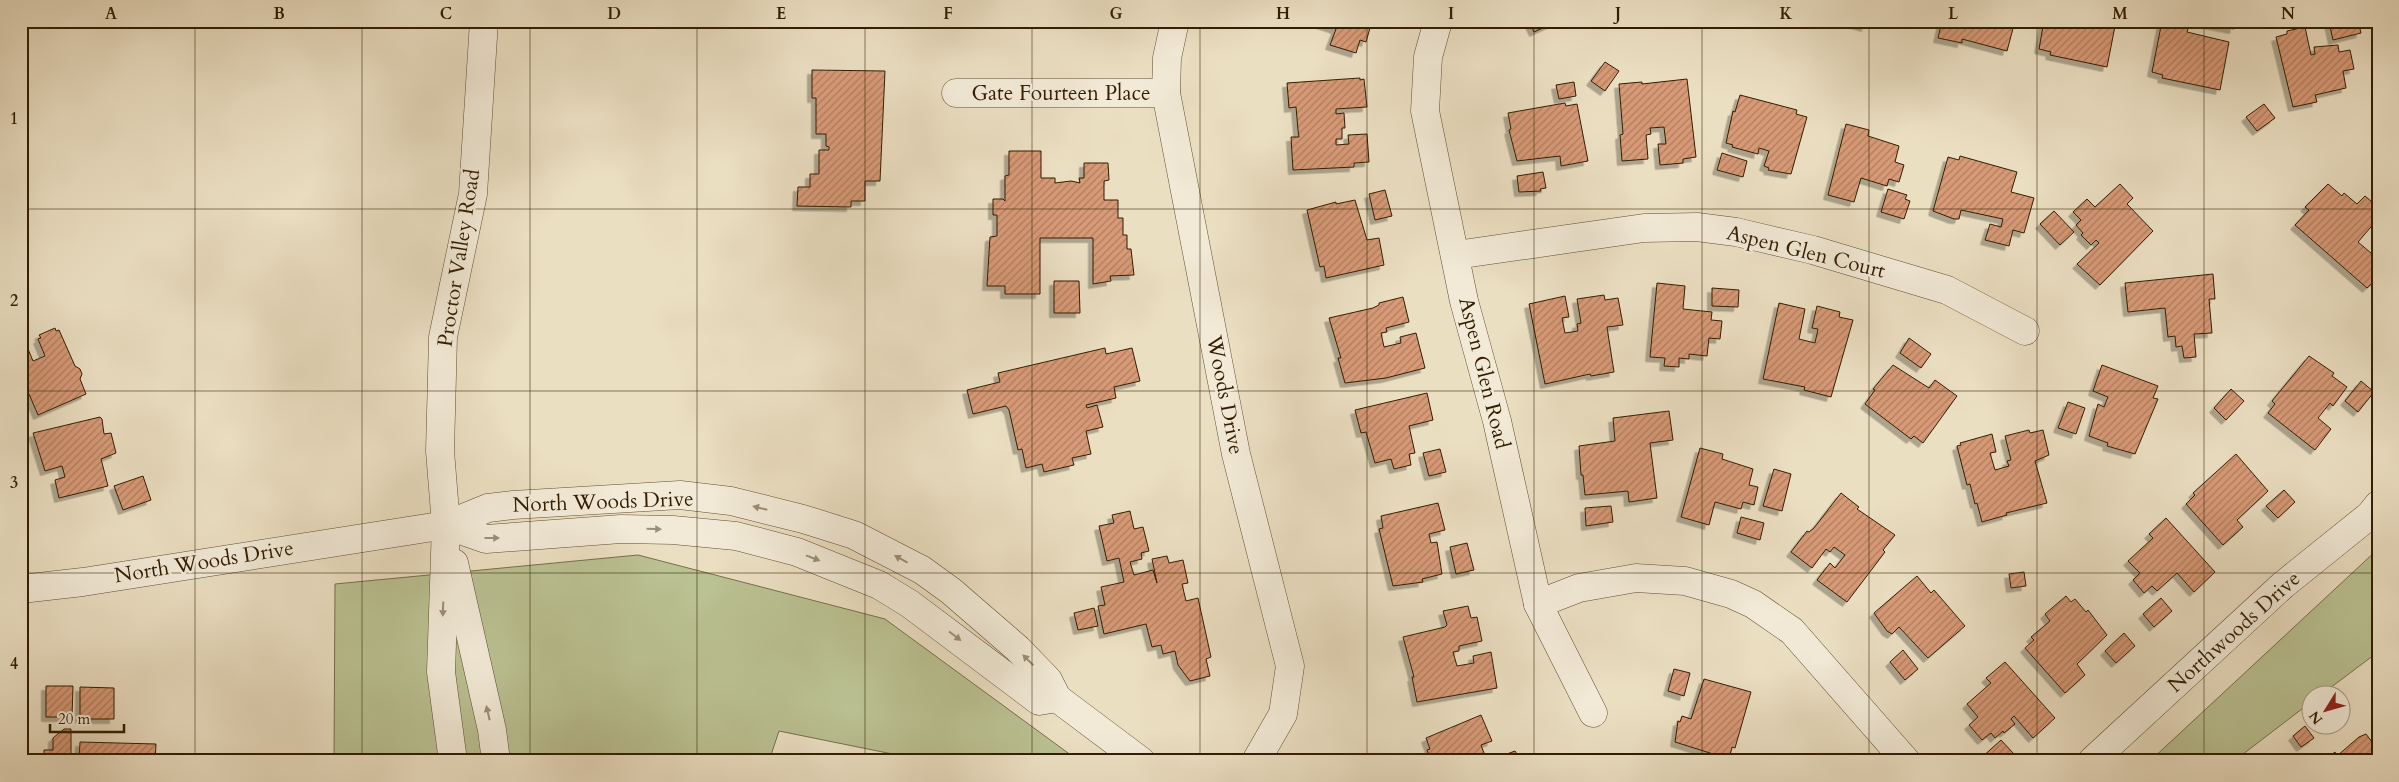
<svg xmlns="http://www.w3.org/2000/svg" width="2399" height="782" viewBox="0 0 2399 782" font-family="Cardo,serif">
  <defs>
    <pattern id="building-hatch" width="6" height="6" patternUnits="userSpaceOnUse" patternTransform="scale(1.25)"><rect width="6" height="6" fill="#d89a77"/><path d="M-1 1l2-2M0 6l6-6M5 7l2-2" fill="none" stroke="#b07d5f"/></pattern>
    <filter id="shadow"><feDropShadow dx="-4.5" dy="4.5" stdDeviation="0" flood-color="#0004"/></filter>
  </defs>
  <rect width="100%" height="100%" fill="#ebdfc2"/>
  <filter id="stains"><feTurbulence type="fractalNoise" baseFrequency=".004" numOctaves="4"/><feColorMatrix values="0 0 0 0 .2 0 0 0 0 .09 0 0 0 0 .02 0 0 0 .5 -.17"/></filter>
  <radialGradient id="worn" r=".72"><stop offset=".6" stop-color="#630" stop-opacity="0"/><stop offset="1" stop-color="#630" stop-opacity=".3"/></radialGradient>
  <g fill="#bac192" stroke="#766f49">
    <path d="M2378,549V652L2322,694H2312L2311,702L2234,761H2150Z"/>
    <path d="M638,555L885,619L1079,761H927L779,731L769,761H334L335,584Z"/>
  </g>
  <g fill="url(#building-hatch)" stroke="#321d00" filter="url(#shadow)">
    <path d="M1312,21H1372L1366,42L1360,40L1356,53L1330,45L1336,29Z"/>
    <path d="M1529,21H1558L1534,32Z"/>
    <path d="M1844,21H1867L1866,27Z"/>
    <path d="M1942,21H2015L2007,51L1962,39V43L1938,38Z"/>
    <path d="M2044,21H2116L2107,67L2050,55L2051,52L2039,49Z"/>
    <path d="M2162,21L2190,22L2187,32L2229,42L2220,90L2162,78L2163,75L2152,72Z"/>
    <path d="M2209,21H2236L2234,29L2208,24Z"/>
    <path d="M2358,21L2361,33L2333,40L2329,22Z"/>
    <path d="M2305,27L2311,55L2315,54L2314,47L2338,45L2339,52L2350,50L2354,69L2343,71L2346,88L2315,95L2317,102L2293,107L2276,37L2287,34V31Z"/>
    <path d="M1605,62L1619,71L1605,91L1591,81Z"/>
    <path d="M812,70L885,71L880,181H865V201H851V207L797,206L798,187H810V174H819V150H829V147L826,146V134H816V98H812Z"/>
    <path d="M1360,78V80L1364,79L1367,107L1336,109V114L1344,113L1345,128H1342V139H1336V145L1349,144L1348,135L1367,134L1369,162L1354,163V167L1293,170L1291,137H1299L1298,130L1296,107L1289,108L1287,83Z"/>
    <path d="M1687,79L1696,157L1683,159V163L1660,165L1658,144H1666L1664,127L1650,128L1651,134L1646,135L1648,159L1622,161L1620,135L1623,134L1619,84L1642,82V84Z"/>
    <path d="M1574,82L1576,96L1559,99L1556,85Z"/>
    <path d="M1740,95L1797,110L1796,114L1807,117L1791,174L1768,170L1769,168L1764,166L1769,151L1759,148L1758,154L1732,147L1733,145L1726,143L1733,111L1735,112Z"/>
    <path d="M1565,103L1566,106L1577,104L1588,161L1561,166L1560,156L1517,161L1509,130L1511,129L1508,113Z"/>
    <path d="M2264,104L2275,118L2257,131L2246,117Z"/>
    <path d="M1846,124L1869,130L1868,136L1899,146L1895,162L1904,165L1899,182L1889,179L1887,186L1861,178L1854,202L1828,195Z"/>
    <path d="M1009,151H1041V178H1055V183L1071,181L1080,183L1079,178H1084V163H1108L1109,180L1104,181V200H1118V218H1123V235H1127V249H1131L1134,275L1110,276L1111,281L1093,284V238H1040V294H1005V286H987L990,237L997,236V215H993V199H1003L1005,201V176L1009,175Z"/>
    <path d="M1722,153L1747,161L1743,177L1717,170Z"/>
    <path d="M1960,156L2017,172L2011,192L2034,198L2024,233L2013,230L2009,246L1985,240L1990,224L2001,227L2003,219L1961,210L1959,219H1954L1933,211L1948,157L1959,160Z"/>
    <path d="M1543,172L1546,188L1540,189L1541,191L1519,192L1517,176Z"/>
    <path d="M2120,184L2133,198L2127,204L2153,231L2100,285L2077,264L2099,243L2096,240L2091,245L2081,235L2083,233L2076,225L2081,220L2073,212L2087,199L2095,207Z"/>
    <path d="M2328,184L2342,196L2344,193L2357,204L2365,196L2378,207L2371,217L2376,221L2358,242L2378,259V278L2367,288L2295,225L2309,210L2305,207Z"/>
    <path d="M1888,189L1907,195L1905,199L1910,201L1904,219L1881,212Z"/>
    <path d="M1385,190L1392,216L1375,220L1369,194Z"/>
    <path d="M1355,200L1367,240L1379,238L1384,265L1326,278L1324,266L1320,267L1307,210L1336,202V204Z"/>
    <path d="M2054,211L2074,232L2060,245L2040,224Z"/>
    <path d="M2213,274L2215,299H2209L2212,333L2194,334L2196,357L2184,358L2182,346L2176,347L2175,336L2168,337L2165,308L2128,312L2125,283Z"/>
    <path d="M1054,281H1079L1080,313H1054Z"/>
    <path d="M1657,283L1685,286L1683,309L1712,312L1711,320L1722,321L1720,339L1709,338L1707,356L1689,354V359L1679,358V367L1664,366L1665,358L1650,357Z"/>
    <path d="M1712,288L1739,290L1738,307L1712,306Z"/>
    <path d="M1604,295L1605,300L1618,298L1623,325L1607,327L1614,372L1591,376L1590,374L1545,384L1529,304L1565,296L1569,317L1562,318L1565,333L1578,331L1577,324L1581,323L1577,299Z"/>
    <path d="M1403,297L1409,322L1386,328L1387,332L1381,333L1384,347L1401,343L1400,337L1416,333L1425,368L1386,378L1345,383L1338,358H1341L1329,318L1373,308L1379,305V303Z"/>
    <path d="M1779,303L1805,309L1799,339L1815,343L1818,329L1812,328L1817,306L1840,312L1839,317L1853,320L1831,397L1804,390L1805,387L1763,379Z"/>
    <path d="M55,328L56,331L59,330L75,366L80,369L82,374L80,379L86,394L38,415L29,394L21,398V346L26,344L33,361L45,356L38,339L41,338L39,335Z"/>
    <path d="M1909,338L1931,354L1921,368L1900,353Z"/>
    <path d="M1105,348L1106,354L1132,348L1140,381L1114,387L1116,398L1086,405L1087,408L1097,405L1103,427L1086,431L1091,454L1072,458L1074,465L1044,472L1042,464L1026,468L1022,449L1018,450L1009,410L1006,406L973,414L967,390L1000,382L998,373Z"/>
    <path d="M2309,356L2334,373L2332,376L2347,387L2333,406L2330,403L2318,418L2331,429L2315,450L2268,413L2275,404L2272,401Z"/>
    <path d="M1893,365L1929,388L1935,380L1957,396L1923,443L1914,436L1911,439L1865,404L1875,390L1873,389Z"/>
    <path d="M2102,365L2158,386L2153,398L2158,399L2135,454L2107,446L2108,443L2089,436L2098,404L2104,407L2108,397L2093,391Z"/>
    <path d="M2361,381L2374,392L2358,412L2345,401Z"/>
    <path d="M2231,389L2244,401L2226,420L2214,408Z"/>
    <path d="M1427,393L1433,420L1409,426L1415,453L1409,454L1411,465L1394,469L1391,459L1375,463L1366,432L1361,433L1355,410Z"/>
    <path d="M2068,402L2085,408L2076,434L2058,428Z"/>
    <path d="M1669,411L1673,440L1650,443L1657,498L1629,502L1628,491L1585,495L1583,475H1581L1579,446L1615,441L1613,418Z"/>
    <path d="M100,417L102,419L104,434L111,433L116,453L101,459L108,486L59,498L55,480L65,477L62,466L45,471L33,433Z"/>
    <path d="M2029,430L2030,433L2043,430L2049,455L2035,461L2047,503L2006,513L2007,515L1982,522L1977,503L1975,504L1970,484L1967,485L1957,446L1961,445L1960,443L1992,434L1996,452L1990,453L1995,470L2009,466L2007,461L2011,460L2005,436Z"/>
    <path d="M1700,448L1723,454L1722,459L1753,469L1749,485L1758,487L1754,505L1743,502L1741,509L1715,502L1709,525L1681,517Z"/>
    <path d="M1440,449L1446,472L1429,476L1423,453Z"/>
    <path d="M2236,454L2268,491L2237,520L2243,527L2223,545L2186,504L2195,495L2193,493Z"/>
    <path d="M1774,469L1791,474L1782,511L1763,506Z"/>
    <path d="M143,476L151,500L123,510L114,486Z"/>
    <path d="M2284,490L2295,502L2278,518L2266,506Z"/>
    <path d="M1841,493L1859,507L1857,509L1895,535L1883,550L1885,552L1847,602L1817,580L1830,563L1835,568L1845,555L1834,547L1830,552L1826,549L1812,568L1791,552L1807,531L1809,532L1814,528Z"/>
    <path d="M1438,503L1445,530L1429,534L1431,543L1437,542L1442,574L1422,579L1423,582L1393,586L1379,529L1383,528L1381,516Z"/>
    <path d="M1611,506L1613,522L1586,526L1585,508Z"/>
    <path d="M1130,511L1134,529L1143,527L1149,551L1141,553L1142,559L1130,562L1134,575L1153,570L1157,583L1152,559L1167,556L1169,563L1183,560L1188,583L1182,584L1186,601L1198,598L1211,657L1206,659L1210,676L1190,681L1178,665L1175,651L1163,654L1161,645L1152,647L1146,624L1104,634L1098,606L1105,605L1101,587L1124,582L1119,558L1107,561L1099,526L1114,523L1112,515Z"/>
    <path d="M1741,517L1764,523L1760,540L1737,533Z"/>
    <path d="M2166,518L2215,572L2194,592L2177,573L2157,591L2152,586L2144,593L2133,580L2140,573L2128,561L2153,538L2149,534Z"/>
    <path d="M1467,543L1474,570L1456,574L1450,547Z"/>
    <path d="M2024,572L2026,586L2011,588L2009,574Z"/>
    <path d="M1917,576L1931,593L1934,590L1965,626L1928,658L1899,627L1892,634L1887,631L1874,613Z"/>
    <path d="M2066,596L2071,602L2075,599L2086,612L2088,610L2107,635L2077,664L2085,675L2065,693L2025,648L2034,640L2031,637L2050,621L2045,614Z"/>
    <path d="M2161,598L2172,611L2154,627L2143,614Z"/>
    <path d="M1468,606L1471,618L1477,617L1482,641L1459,646V651L1453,652L1457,666L1474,663L1473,656L1491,652L1497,688L1417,702L1412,677H1414L1403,637L1445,627L1447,625L1443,611Z"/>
    <path d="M1094,608L1098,626L1078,630L1074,613Z"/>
    <path d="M2124,633L2135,646L2116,663L2105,651Z"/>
    <path d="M1903,650L1918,669L1905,680L1890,662Z"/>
    <path d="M2005,662L2055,718L2033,738L2014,716L2011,719L2015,724L2004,733L2003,731L1995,738L1991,733L1982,740L1969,725L1978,717L1967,704L1991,683L1986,678Z"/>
    <path d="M1674,669L1690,673L1684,696L1668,691Z"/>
    <path d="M1704,679L1751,692L1735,748L1732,747L1729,759L1675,742L1678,721L1680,722L1682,716L1691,719Z"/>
    <path d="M46,686H73L72,717H46Z"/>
    <path d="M80,687L114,688V719H80Z"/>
    <path d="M1481,715L1492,741L1481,745L1487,761H1431L1427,750L1430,749L1426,738Z"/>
    <path d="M2305,726L2314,738L2301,747L2293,736Z"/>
    <path d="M64,729H71V761H44V750H53V738Z"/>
    <path d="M2366,734L2378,750V761H2323L2335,752L2337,756L2359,737Z"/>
    <path d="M2001,740L2014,754L2009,760L1981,761L1980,759Z"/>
    <path d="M80,742L156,744L155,761H79Z"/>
    <path d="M1515,751L1521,761H1501L1499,757Z"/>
  </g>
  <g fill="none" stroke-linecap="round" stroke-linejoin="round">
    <defs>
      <g id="minor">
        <path d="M1175,21L1167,58L1166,93L1236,454L1290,666L1283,714L1256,761"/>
        <path d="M1438,21L1428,57L1425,111L1464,301L1497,421L1538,604L1593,713"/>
        <path d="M956,93H1166"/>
        <path d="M1456,255L1644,228L1697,227L1736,232L1813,250L1947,290L2025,331"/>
        <path d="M446,525L486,539L621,529L673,530L736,536L797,552L879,585L910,604L1039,701L1057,698"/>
        <path d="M454,563L492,730L496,761"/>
        <path d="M21,589L83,582L446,525L488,508L513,505L680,495L731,501L803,519L854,535L922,570L951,591L1018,649L1048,680L1057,698L1141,761"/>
        <path d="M1538,604L1579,588L1636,578L1685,581L1731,594L1753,604L1792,631L1906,761"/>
        <path d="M453,761L441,672L446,525L440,451L443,337L473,194L484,21"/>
        <path d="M2092,761L2283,585L2370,515L2378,505"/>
      </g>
    </defs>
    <use href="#minor" stroke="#604e30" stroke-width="29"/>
    <use href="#minor" stroke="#f2ead7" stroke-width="28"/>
  </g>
  <defs><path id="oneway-solid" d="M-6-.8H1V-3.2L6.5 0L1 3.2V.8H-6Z" transform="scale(1.25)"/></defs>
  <g fill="#9c8e76">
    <use href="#oneway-solid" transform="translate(760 508) rotate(-166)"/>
    <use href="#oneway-solid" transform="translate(654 529) rotate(1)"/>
    <use href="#oneway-solid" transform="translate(492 538)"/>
    <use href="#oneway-solid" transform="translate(813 558) rotate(21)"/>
    <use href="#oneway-solid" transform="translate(901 559) rotate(-151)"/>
    <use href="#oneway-solid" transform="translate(443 609) rotate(92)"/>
    <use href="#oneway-solid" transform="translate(955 636) rotate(37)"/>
    <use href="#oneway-solid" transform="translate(1028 660) rotate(-135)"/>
    <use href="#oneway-solid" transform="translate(488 713) rotate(-103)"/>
  </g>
  <path fill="none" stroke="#321d00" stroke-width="1" stroke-opacity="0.55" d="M195,21V761M362,21V761M530,21V761M697,21V761M865,21V761M1032,21V761M1200,21V761M1367,21V761M1534,21V761M1702,21V761M1869,21V761M2037,21V761M2204,21V761M21,209H2378M21,391H2378M21,573H2378"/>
  <g text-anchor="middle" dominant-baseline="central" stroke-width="4.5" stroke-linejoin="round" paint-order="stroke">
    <g font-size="21" fill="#321d00" stroke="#f2ead7">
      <text x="1061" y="93">Gate Fourteen Place</text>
      <text transform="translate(1806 252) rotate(14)">Aspen Glen Court</text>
      <text transform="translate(459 258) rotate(-81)">Proctor Valley Road</text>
      <text transform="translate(1484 373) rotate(76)">Aspen Glen Road</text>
      <text transform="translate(1225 395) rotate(79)">Woods Drive</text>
      <text transform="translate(603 502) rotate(-2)">North Woods Drive</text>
      <text transform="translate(204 562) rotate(-9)">North Woods Drive</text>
      <text transform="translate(2234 632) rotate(-42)">Northwoods Drive</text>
    </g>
  </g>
  <rect width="2399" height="782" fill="none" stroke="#ebdfc2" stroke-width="55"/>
  <g transform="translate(2326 710) rotate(233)"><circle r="24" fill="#f2ead7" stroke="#a59881"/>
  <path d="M0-4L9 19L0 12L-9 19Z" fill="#8f2418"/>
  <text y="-8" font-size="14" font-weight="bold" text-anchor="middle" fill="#321d00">N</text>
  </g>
  <path d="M50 724v8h74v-8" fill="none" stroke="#321d00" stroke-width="2.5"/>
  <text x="58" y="724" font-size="15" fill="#321d00" stroke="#f2ead7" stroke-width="4" paint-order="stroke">20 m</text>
  <rect x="28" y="28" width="2344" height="726" fill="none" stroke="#321d00" stroke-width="2"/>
  <g font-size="16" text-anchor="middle" font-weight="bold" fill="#321d00">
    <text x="111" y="19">A</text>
    <text x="279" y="19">B</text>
    <text x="446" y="19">C</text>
    <text x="614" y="19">D</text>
    <text x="781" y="19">E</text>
    <text x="948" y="19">F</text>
    <text x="1116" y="19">G</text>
    <text x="1283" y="19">H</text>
    <text x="1451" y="19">I</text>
    <text x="1618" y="19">J</text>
    <text x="1786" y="19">K</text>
    <text x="1953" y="19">L</text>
    <text x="2120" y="19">M</text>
    <text x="2288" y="19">N</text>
    <text x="14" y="124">1</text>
    <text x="14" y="306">2</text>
    <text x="14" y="488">3</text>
    <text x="14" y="669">4</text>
  </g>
  <rect width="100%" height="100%" filter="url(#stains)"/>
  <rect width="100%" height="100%" fill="url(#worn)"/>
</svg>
